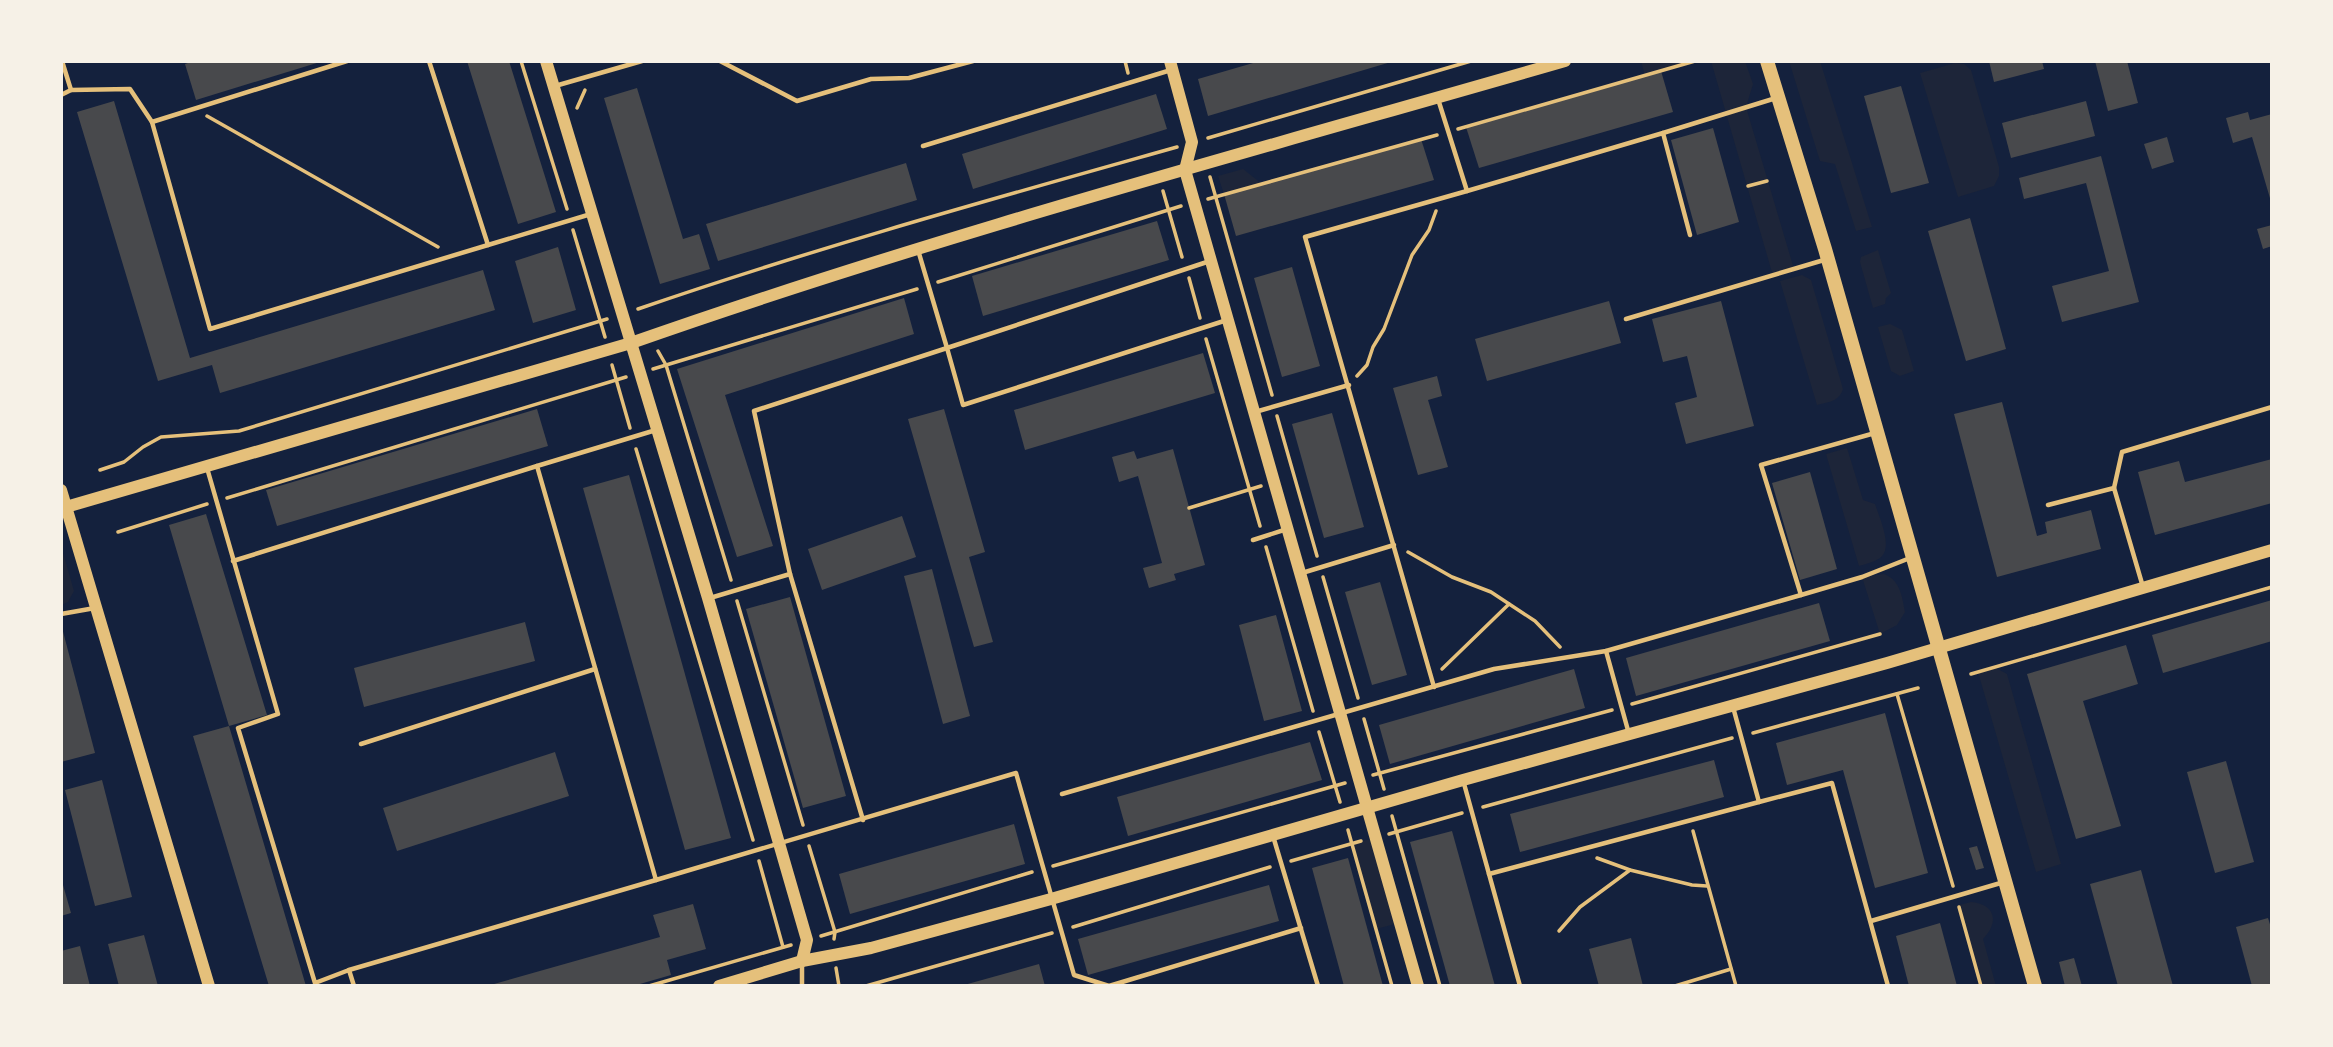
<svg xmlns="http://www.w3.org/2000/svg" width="2333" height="1047" viewBox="0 0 2333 1047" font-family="Montserrat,sans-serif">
  <rect width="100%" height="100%" fill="#14213d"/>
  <g fill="#1d2539">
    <path d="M1641,61H1695L1645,76Z"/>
    <path d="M1711,61H1745L1753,84L1746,107L1794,269L1773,276Z"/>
    <path d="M1789,61H1820L1872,227L1856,231L1835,164L1820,161Z"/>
    <path d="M1955,63L1964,64L1971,70L1999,167V176L1994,186L1958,197L1920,73Z"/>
    <path d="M1243,169L1262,184L1224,194L1218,176Z"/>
    <path d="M1878,250L1891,293L1886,298L1885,304L1873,308L1860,262L1861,257Z"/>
    <path d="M1802,275L1811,280L1843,389C1839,402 1828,402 1817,405L1780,281Z"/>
    <path d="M1890,324L1902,330L1914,371L1900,376L1891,371L1878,327Z"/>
    <path d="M1847,448L1863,500L1875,504C1879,517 1894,548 1880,558C1874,562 1866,564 1859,566L1826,454Z"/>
    <path d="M61,546L74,591L68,602L61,605Z"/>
    <path d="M1884,574C1900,580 1902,596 1905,612L1897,625L1880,634L1862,577Z"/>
    <path d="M1994,667L2007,674L2061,864L2036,872L1978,672Z"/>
    <path d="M1370,839L1395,924L1376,929L1352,844Z"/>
    <path d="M1971,902C1995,904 2000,922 1983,939L1996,986H1981L1959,905Z"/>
  </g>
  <g fill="#48494c">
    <path d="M194,61H320V62L196,100L185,64Z"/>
    <path d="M467,61H509L556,212L518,224Z"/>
    <path d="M1260,61H1391V62L1208,116L1198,79Z"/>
    <path d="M1989,61H2042L2044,69L1994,82Z"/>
    <path d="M2095,61H2127L2138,103L2108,111Z"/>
    <path d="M1661,71L1673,112L1479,168L1466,127Z"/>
    <path d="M1901,86L1929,183L1891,193L1864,96Z"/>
    <path d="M637,88L683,239L699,234L710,269L660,284L604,98Z"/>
    <path d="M1156,94L1167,129L973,189L962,154Z"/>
    <path d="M114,101L190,358L483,270L495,310L220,393L212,365L158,381L77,112Z"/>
    <path d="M2086,101L2095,136L2011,158L2002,123Z"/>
    <path d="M2248,112L2250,120L2272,114V205L2252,137L2233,143L2226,118Z"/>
    <path d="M1713,128L1739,222L1697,235L1671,140Z"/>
    <path d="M2167,137L2174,162L2152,169L2144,144Z"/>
    <path d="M1421,139L1434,180L1236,236L1224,194Z"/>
    <path d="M2101,156L2139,302L2062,322L2052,286L2109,271L2086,183L2024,199L2019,178Z"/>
    <path d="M906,163L917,200L718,261L706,224Z"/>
    <path d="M1970,218L2006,349L1966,361L1928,231Z"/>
    <path d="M1157,221L1169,260L983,316L972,276Z"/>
    <path d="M2272,225V246L2263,249L2257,229Z"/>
    <path d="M558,247L576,310L533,323L515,261Z"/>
    <path d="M1292,267L1320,366L1282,377L1254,278Z"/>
    <path d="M904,298L914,334L725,395L773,546L737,557L677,369Z"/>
    <path d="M1609,301L1621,343L1487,381L1475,339Z"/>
    <path d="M1721,301L1754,426L1686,444L1675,403L1697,397L1687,356L1663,362L1652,319Z"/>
    <path d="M1203,353L1215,393L1025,450L1014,410Z"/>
    <path d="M1437,376L1442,396L1428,400L1448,467L1418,475L1393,388Z"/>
    <path d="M2002,402L2037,536L2047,533L2045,522L2091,510L2101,549L1997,577L1954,414Z"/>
    <path d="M537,409L548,446L277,526L266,490Z"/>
    <path d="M944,409L985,552L969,557L993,642L974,647L908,419Z"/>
    <path d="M1332,413L1364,527L1324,538L1292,424Z"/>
    <path d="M1173,449L1205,565L1174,574L1176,580L1149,588L1143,568L1162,563L1138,476L1119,482L1112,457L1134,451L1137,459Z"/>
    <path d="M2272,459V503L2155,535L2138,472L2179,461L2185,482Z"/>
    <path d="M1810,472L1837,569L1800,580L1772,483Z"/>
    <path d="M629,475L731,838L685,850L583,488Z"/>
    <path d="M206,514L267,715L229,726L306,986H269L193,736L229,726L169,525Z"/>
    <path d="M902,516L916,557L822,590L808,549Z"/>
    <path d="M932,569L970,716L943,724L904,576Z"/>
    <path d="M1380,582L1407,675L1372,685L1345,592Z"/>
    <path d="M790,597L846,796L803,808L746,609Z"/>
    <path d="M2272,600V641L2163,673L2152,635Z"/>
    <path d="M1819,603L1830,641L1636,696L1626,658Z"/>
    <path d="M1276,615L1302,711L1264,721L1239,625Z"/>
    <path d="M525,622L535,661L364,707L354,668Z"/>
    <path d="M61,624L95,753L61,762Z"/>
    <path d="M2126,645L2138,684L2083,701L2121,826L2076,839L2027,674Z"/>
    <path d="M1574,669L1585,708L1390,764L1379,725Z"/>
    <path d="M1885,713L1928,873L1875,888L1843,770L1787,785L1776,743Z"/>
    <path d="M1310,742L1322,780L1128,836L1117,797Z"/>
    <path d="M555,752L569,796L397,851L383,808Z"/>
    <path d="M1714,760L1724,797L1520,852L1510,814Z"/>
    <path d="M2226,761L2254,862L2215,873L2187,772Z"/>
    <path d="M102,780L132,897L95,906L65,790Z"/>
    <path d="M1014,824L1025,864L850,914L839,874Z"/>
    <path d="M1452,831L1495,986H1450L1410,842Z"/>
    <path d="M1977,846L1984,868L1976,870L1969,848Z"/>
    <path d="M1348,858L1383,986H1344L1312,868Z"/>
    <path d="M2141,870L2173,986H2118L2090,884Z"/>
    <path d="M61,878L71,913L61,916Z"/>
    <path d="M1269,885L1279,921L1088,975L1078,939Z"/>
    <path d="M693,904L706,949L667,960L671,975L633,986H487L660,937L653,915Z"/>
    <path d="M2268,918L2272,931V986H2252L2236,927Z"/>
    <path d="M1940,923L1957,986H1909L1896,936Z"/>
    <path d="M144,935L158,986H119L108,944Z"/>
    <path d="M1631,938L1643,986H1599L1589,949Z"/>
    <path d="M80,946L90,986H61V951Z"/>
    <path d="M2074,958L2082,986H2065L2059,962Z"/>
    <path d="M1039,964L1045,986H964V985Z"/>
  </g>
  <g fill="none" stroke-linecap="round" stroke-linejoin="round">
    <g stroke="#e5c07b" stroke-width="3.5">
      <path d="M521,61L567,209"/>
      <path d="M1125,61L1128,73"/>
      <path d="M577,108L585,90"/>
      <path d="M207,116L438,247"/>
      <path d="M1458,129L1695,61"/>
      <path d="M1208,138L1471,61"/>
      <path d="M1210,177L1272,395"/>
      <path d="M1748,186L1767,181"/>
      <path d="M1163,191L1182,257"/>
      <path d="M1208,199L1437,135"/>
      <path d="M573,230L605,337"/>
      <path d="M1189,278L1200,318"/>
      <path d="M938,282L1181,206"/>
      <path d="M638,309C815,248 996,198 1177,147"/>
      <path d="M1206,339L1260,526"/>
      <path d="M658,351L666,365L731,580"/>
      <path d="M612,365L630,428"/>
      <path d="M653,369L917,289"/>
      <path d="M1357,376L1367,365L1373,347L1384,329L1412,255L1429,230L1436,211"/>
      <path d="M1277,416L1317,556"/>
      <path d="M636,449L753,840"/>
      <path d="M100,470L124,462L143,447L161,437L239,431L607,319"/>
      <path d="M227,498L626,377"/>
      <path d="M1189,508L1261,486"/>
      <path d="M118,532L207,504"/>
      <path d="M1266,547L1313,711"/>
      <path d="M1408,552L1452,577L1491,592L1535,621L1560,647"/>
      <path d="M1323,577L1358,698"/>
      <path d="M737,601L803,825"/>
      <path d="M1442,669L1509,604"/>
      <path d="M1971,674L2272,587"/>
      <path d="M1897,694L1953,886"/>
      <path d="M1632,704L1880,634"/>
      <path d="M1364,719L1384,789"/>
      <path d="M1319,732L1340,802"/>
      <path d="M1753,733L1918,688"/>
      <path d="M1373,775L1612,710"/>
      <path d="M1483,807L1732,738"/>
      <path d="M1392,816L1440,986"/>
      <path d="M1348,830L1392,986"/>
      <path d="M1693,831L1736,986"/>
      <path d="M1389,834L1462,813"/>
      <path d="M809,846L835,932L834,939"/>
      <path d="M1597,858L1630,870L1692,885L1707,886"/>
      <path d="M759,861L783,947"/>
      <path d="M1291,861L1361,841"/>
      <path d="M1053,866L1345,783"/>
      <path d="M1959,907L1981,986"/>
      <path d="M1073,927L1270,867"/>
      <path d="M1559,931L1580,907L1630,870"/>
      <path d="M821,936L1032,872"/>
      <path d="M836,968L839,986"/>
      <path d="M649,986L791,945"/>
      <path d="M866,986L1052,933"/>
      <path d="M1675,986L1731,969"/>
    </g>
    <g stroke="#e5c07b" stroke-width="4.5">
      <path d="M720,61L797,101L871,79L909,78L973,61"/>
      <path d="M555,86L642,61"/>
      <path d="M71,90L130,89L152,122L210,329L488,245L429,61"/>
      <path d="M61,95L71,90L62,61"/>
      <path d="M152,122L347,61"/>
      <path d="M1663,133L1776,98"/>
      <path d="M923,146L1171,70"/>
      <path d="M1467,191L1663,133L1690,235"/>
      <path d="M488,245L591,214"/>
      <path d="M1210,261L947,348L963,405L1227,320"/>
      <path d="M1626,319L1824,260"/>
      <path d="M1255,412L1349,385"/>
      <path d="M656,430L537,466L656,880L1016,773L1074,975L1109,986L1301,928"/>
      <path d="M207,468L278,714L238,728L315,983L349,970L354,986"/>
      <path d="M2114,488L2122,452L2272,407"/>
      <path d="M2048,505L2114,488L2143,587"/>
      <path d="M1253,540L1287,529"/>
      <path d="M233,561L537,466"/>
      <path d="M1302,573L1394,545"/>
      <path d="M790,574L863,820"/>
      <path d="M1801,595L1761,465L1875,433"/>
      <path d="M710,598L790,574L754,411L947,348L918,250"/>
      <path d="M61,614L95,608"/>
      <path d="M1606,651L1629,734"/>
      <path d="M1434,687L1305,237L1467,191L1438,99"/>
      <path d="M1733,707L1759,802L1832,783L1888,986"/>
      <path d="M361,744L595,669"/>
      <path d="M1463,780L1489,874"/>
      <path d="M1062,794L1494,669L1606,651L1801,595L1862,577L1910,558"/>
      <path d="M1273,836L1318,986"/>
      <path d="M1871,921L2004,882"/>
      <path d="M802,962V986"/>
      <path d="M349,970L656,880"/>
      <path d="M1520,986L1489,874L1759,802"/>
    </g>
    <g stroke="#e5c07b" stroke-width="12">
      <path d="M546,61L708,598L807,940L802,961"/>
      <path d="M1170,61L1192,142L1185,170L1418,986"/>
      <path d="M61,490L209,986"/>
      <path d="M66,507L631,343C938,235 1253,151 1565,61"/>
      <path d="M719,986L802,961L871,948L1051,899L1463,780L1887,663L2272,550"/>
    </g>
    <path stroke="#e5c07b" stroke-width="14" d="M1767,61L1825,249L2035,986"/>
  </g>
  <rect width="2333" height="1047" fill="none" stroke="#f6f1e7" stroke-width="126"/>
</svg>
